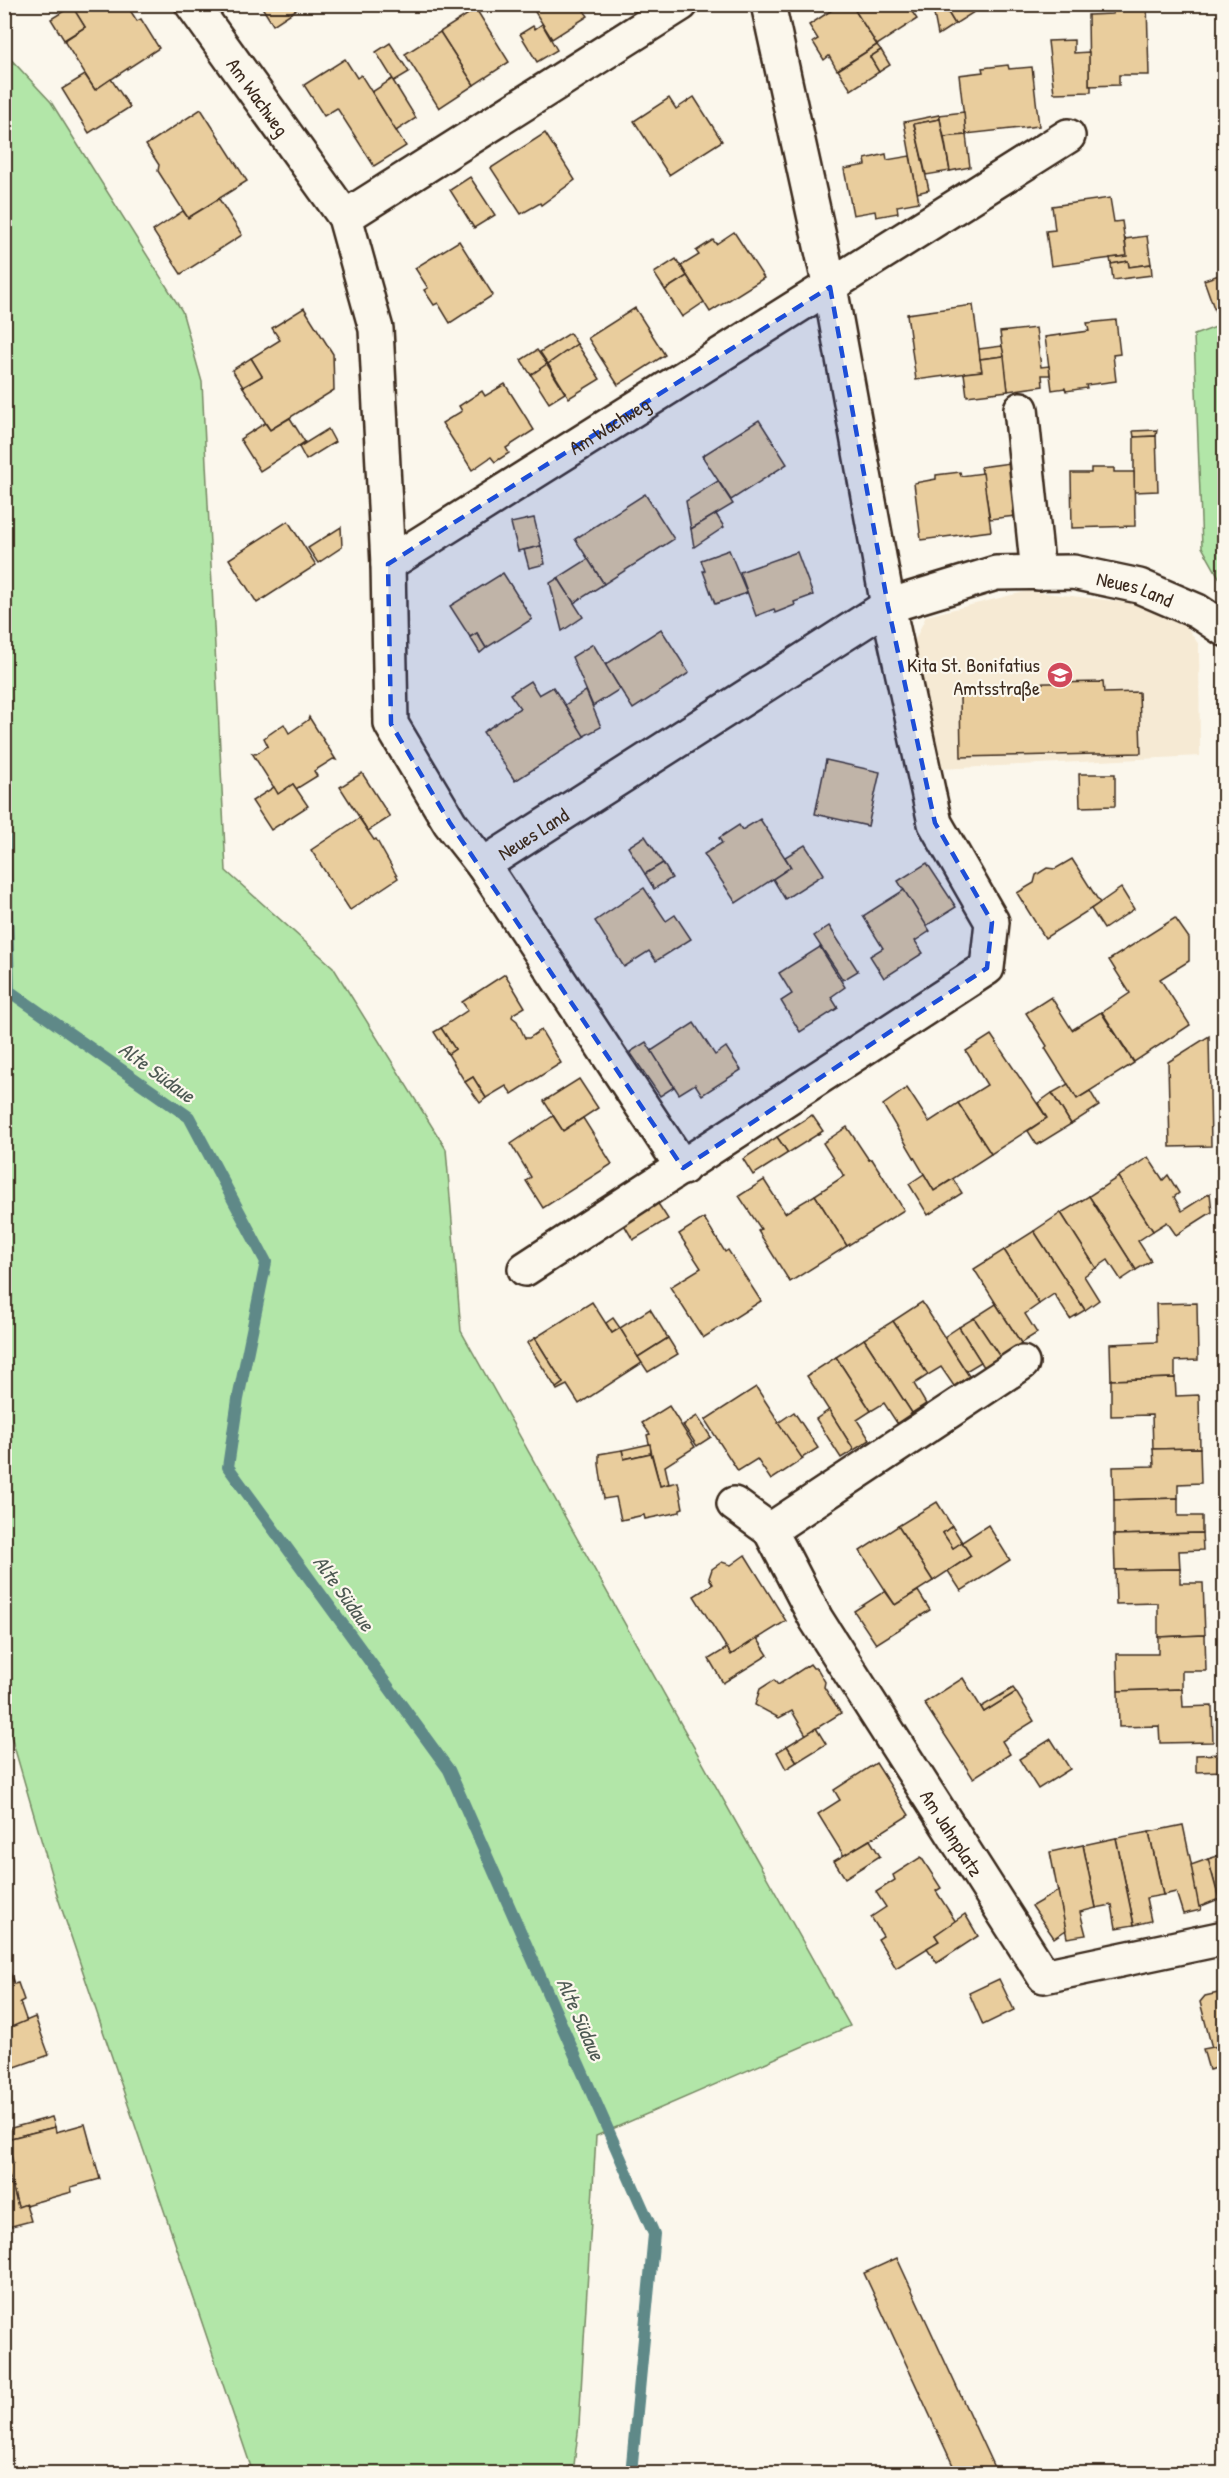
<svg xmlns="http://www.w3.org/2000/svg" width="1229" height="2478" viewBox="0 0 1229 2478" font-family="'Patrick Hand',sans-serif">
  <rect width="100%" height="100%" fill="#fbf7ec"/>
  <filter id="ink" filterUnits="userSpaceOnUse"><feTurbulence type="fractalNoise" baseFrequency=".0167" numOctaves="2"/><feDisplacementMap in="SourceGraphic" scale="12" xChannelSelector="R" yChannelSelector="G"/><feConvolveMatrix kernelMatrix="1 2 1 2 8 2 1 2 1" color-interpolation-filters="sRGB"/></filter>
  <g filter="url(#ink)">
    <path fill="#f6ead4" d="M1028,591L1133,603L1180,616L1199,645L1200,756L940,769L914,642L926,616Z"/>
    <g fill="#b2e6a8" stroke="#768863" stroke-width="1.5">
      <path d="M5,53L51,102L182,311L202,382L226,871L333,967L446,1149L461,1331L850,2026L596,2136L579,2425L573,2473H253L58,1898L5,1715Z"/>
      <path d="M1224,324V583L1220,579L1202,547L1194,335Z"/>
    </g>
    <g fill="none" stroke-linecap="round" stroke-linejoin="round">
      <path stroke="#5e8988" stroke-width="12" d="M4,799L9,991L189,1117L266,1262L238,1399L228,1467L449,1770L654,2234L631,2474"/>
    </g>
    <g fill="#e9cd9d" stroke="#3b2a1e" stroke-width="1.5">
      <path d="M70,4H126L137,21L141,19L159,48L95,90L64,41L85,27Z"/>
      <path d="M260,4H305L273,25Z"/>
      <path d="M530,4H579L588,16L552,39Z"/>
      <path d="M841,4H851L877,45L837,70L829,56L824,60L813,42L818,39L809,25Z"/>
      <path d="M851,4H910L908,6L917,19L877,45Z"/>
      <path d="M932,4H943L955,24L938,35Z"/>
      <path d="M943,4H981L982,7L955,24Z"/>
      <path d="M1112,4H1147L1149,75H1119V85L1089,86L1088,15L1113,14Z"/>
      <path d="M72,6L85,27L64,40L51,19Z"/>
      <path d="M476,9L509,62L474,85L440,32Z"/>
      <path d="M542,24L557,50L537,62L520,34L533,26L535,29Z"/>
      <path d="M440,32L474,85L439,108L405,54Z"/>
      <path d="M1074,40V53L1089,52V86H1091V92L1054,93L1048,41Z"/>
      <path d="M390,43L409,72L394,81L376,52Z"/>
      <path d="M877,45L881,50L870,57L879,72L851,90L838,70Z"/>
      <path d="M881,50L890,65L879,72L870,57Z"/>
      <path d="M345,59L357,78L361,75L406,146L374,166L337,108L324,116L304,85Z"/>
      <path d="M1008,65L1009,69L1032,67L1039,126L966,134L959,75L983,72L982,68Z"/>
      <path d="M85,75L95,90L111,79L130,107L89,133L62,89Z"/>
      <path d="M392,79L416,118L396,131L372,92Z"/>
      <path d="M694,97L722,141L669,175L634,121L669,98L676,109Z"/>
      <path d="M201,109L247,181L188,218L158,171L159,165L146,145Z"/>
      <path d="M964,112L966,135L944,137L939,115Z"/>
      <path d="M939,115L940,119L914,124L929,190L917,193L904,122Z"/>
      <path d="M940,119L950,171L926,175L914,124Z"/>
      <path d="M545,133L575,180L541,205L540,203L521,214L491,168Z"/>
      <path d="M966,135L970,167L950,171L944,137Z"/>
      <path d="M886,154L887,160L910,156L919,202L897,206L898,213L876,217L875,211L853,215L844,169L866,165L865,159Z"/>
      <path d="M470,177L495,215L474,228L450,190Z"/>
      <path d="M1110,198L1114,222L1122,221L1127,256L1051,266L1046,231L1055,230L1052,206Z"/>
      <path d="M219,199L242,235L181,274L153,231L183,211L188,218Z"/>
      <path d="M734,232L764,278L710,312L681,266L699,255L696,251L713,240L716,244Z"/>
      <path d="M1147,236L1151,264L1129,267L1128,261L1111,264L1110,258L1127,256L1125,239Z"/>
      <path d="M459,241L493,295L450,323L438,303L434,305L424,290L428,288L415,268Z"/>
      <path d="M676,259L687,276L665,290L654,273Z"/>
      <path d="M1128,261L1129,267L1151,264L1152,275L1113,280L1111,264Z"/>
      <path d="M1222,274L1224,282V308L1215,311L1204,280Z"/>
      <path d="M687,276L704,302L682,317L665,290Z"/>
      <path d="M973,305L982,371L916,380L907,314Z"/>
      <path d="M304,308L333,354L334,390L270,430L243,387L262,376L251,358L280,340L272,328Z"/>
      <path d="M635,308L665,355L618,385L588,338Z"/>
      <path d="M1116,320L1120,354L1113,355L1116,381L1086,385L1087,388L1066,391L1065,388L1052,390L1045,337L1089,331L1087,323Z"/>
      <path d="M1036,328L1041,367L1049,366L1050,375H1042L1043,386L1008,391L1000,332Z"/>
      <path d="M570,333L577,344L548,364L540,352Z"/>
      <path d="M577,344L600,379L569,398L548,364Z"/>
      <path d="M1002,346L1004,356L980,359L979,349Z"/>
      <path d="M537,350L547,364L531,375L521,360Z"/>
      <path d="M1004,356L1008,391L967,396L964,373L982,371L980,359Z"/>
      <path d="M251,358L262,376L243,387L232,370Z"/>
      <path d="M547,364L565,393L549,403L531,375Z"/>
      <path d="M505,384L534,430L506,448L509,453L495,462L491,457L472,470L442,423L462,411L459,406L482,391L485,396Z"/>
      <path d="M290,418L305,442L260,471L240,439L265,423L270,430Z"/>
      <path d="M759,420L787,464L731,500L702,456Z"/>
      <path d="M328,429L335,442L306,460L299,447Z"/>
      <path d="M1157,430L1156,436L1134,437L1133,431Z"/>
      <path d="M1156,436L1158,491L1134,492V437Z"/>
      <path d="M1017,462L1024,515L990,519L981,467Z"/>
      <path d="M1091,468H1114V472H1134L1135,526L1072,528L1071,473H1091Z"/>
      <path d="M960,472L961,476L983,473L991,531L921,540L914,483L936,479V475Z"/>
      <path d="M718,481L733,504L691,529L686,501Z"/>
      <path d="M645,494L674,539L604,584L575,539Z"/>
      <path d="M716,514L724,527L694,547L691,529Z"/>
      <path d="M534,518L541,546L518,551L511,523Z"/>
      <path d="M288,521L316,565L257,603L229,559Z"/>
      <path d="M341,527L342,547L318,563L308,548Z"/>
      <path d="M541,546L545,564L529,568L524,550Z"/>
      <path d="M729,550L747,593L715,604L703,571H705L701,560Z"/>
      <path d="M797,552L813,595L794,602L795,605L775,613L774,609L756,616L740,572Z"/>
      <path d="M588,559L604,584L574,603L558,578Z"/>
      <path d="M503,573L532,619L486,648L477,633L470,637L450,606Z"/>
      <path d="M558,578L583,617L562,631L550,583Z"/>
      <path d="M661,629L689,673L633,709L605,665Z"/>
      <path d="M477,633L486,648L480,653L470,637Z"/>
      <path d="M593,644L620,689L593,706L572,657Z"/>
      <path d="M530,681L539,695L553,687L585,736L515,781L483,732L520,708L510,694Z"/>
      <path d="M1103,682L1104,693L1139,692L1141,753L961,757L960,696L995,695L996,684Z"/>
      <path d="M586,691L601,727L584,736L565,705Z"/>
      <path d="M309,717L336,760L333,759L314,771L317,776L296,789L293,784L278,794L252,753L256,754L268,746L264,738L284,724L289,733L308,720Z"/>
      <path d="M826,760L880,772L868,826L815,814Z"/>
      <path d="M362,773L390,817L368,831L340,787Z"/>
      <path d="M1079,774H1115V806L1080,807Z"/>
      <path d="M293,784L308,806L271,830L252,801L274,787L278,794Z"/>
      <path d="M359,818L374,840L376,839L398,878L350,910L311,850Z"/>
      <path d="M760,819L791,867L736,903L704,854L722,843L719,838L739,825L742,830Z"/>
      <path d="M645,836L663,863L645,874L628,847Z"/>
      <path d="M805,845L824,874L785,899L773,879L791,867L785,857Z"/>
      <path d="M1072,859L1100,903L1045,938L1017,893L1034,883L1036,875L1047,868L1055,869Z"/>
      <path d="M663,863L672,878L654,889L645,874Z"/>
      <path d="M927,863L956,907L926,926L898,881Z"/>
      <path d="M644,888L666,921L675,915L691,939L656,961L649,951L624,967L595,921Z"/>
      <path d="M1121,888L1134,909L1104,929L1091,909Z"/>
      <path d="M904,890L930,931L915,941L923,953L884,978L870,956L883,948L863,916Z"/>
      <path d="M1175,918L1189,938V961L1160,979L1190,1025L1134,1062L1102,1012L1130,993L1109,960Z"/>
      <path d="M829,926L858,971L843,980L814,936Z"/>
      <path d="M820,947L845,987L831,997L838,1008L800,1032L781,1001L792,994L779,973Z"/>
      <path d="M505,974L525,1007L513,1014L512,1017L517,1021L525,1038H529L541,1030L561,1063L512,1094L506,1086L486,1098L473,1077L465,1082L448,1054L455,1049L441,1028L468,1010L462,1002Z"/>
      <path d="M1051,997L1072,1030L1101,1012L1134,1063L1077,1099L1045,1048L1047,1046L1026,1013Z"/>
      <path d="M694,1023L715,1055L726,1047L741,1070L702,1095L695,1084L679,1094L651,1051Z"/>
      <path d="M441,1028L455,1049L448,1054L434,1032Z"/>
      <path d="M991,1035L1047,1118L991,1154L958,1103L987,1085L966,1051Z"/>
      <path d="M1209,1036L1211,1146L1170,1147L1168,1062Z"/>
      <path d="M646,1042L674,1087L660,1096L630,1052Z"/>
      <path d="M473,1077L486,1098L480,1103L465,1082Z"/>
      <path d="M579,1079L598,1108L563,1131L544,1101Z"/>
      <path d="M1068,1084L1077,1099L1090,1091L1099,1106L1071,1124L1052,1093Z"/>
      <path d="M907,1088L929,1122L958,1103L991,1154L934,1191L883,1105Z"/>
      <path d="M1052,1093L1071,1124L1037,1145L1028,1131L1047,1118L1038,1103Z"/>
      <path d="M812,1115L823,1131L788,1153L777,1137Z"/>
      <path d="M553,1116L563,1131L583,1118L612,1164L543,1208L526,1181L531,1177L511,1144Z"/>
      <path d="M847,1127L869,1160L872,1159L904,1210L847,1246L815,1195L844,1176L823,1143Z"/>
      <path d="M777,1137L788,1153L753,1175L743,1159Z"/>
      <path d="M1148,1157L1163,1180L1168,1175L1179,1193L1174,1197L1182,1211L1210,1193L1212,1212L1176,1235L1167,1222L1153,1231L1118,1177Z"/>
      <path d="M924,1174L934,1191L953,1179L962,1193L928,1215L909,1184Z"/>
      <path d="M1118,1177L1153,1231L1138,1241L1151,1261L1136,1270L1089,1196Z"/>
      <path d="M764,1180L785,1213L815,1195L847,1246L790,1282L758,1231L761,1229L739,1196Z"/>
      <path d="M1089,1196L1136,1270L1121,1280L1108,1260L1096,1268L1061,1213Z"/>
      <path d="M657,1202L668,1219L633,1240L623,1223Z"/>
      <path d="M1061,1213L1096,1268L1084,1276L1099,1300L1085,1310L1034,1231Z"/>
      <path d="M704,1218L725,1252L728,1250L761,1301L703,1338L670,1287L701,1268L679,1234Z"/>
      <path d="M1034,1231L1085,1310L1070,1319L1054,1294L1039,1304L1004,1250Z"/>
      <path d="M1004,1250L1039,1304L1025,1314L1037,1333L1021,1343L974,1269Z"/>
      <path d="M592,1302L612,1333L620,1328L642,1363L579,1404L567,1385L557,1390L556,1388L563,1383L535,1338Z"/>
      <path d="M922,1302L969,1376L954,1386L941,1367L928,1375L893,1321Z"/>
      <path d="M1197,1303L1198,1360L1175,1361V1378L1111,1380L1110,1344L1157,1342L1156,1304Z"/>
      <path d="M996,1304L1021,1343L1000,1357L974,1318Z"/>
      <path d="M650,1309L668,1338L638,1357L620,1328Z"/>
      <path d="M613,1318L620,1328L612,1333L606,1323Z"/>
      <path d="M974,1318L1000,1357L984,1367L959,1327Z"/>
      <path d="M893,1321L928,1375L914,1384L926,1404L912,1413L864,1339Z"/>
      <path d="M959,1327L981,1362L966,1371L944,1337Z"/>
      <path d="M535,1338L563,1383L556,1388L527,1343Z"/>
      <path d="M668,1338L678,1354L648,1372L638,1357Z"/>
      <path d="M864,1339L912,1413L897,1423L884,1403L871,1411L836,1357Z"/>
      <path d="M836,1357L871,1411L857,1420L870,1440L854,1450L807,1376Z"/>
      <path d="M1175,1378L1176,1396L1199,1395L1200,1448L1153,1449L1152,1415L1111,1416V1380Z"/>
      <path d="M756,1387L803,1459L771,1480L757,1459L738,1471L705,1420Z"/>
      <path d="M669,1406L695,1447L665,1466L669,1484L660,1486L647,1435L650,1434L642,1423Z"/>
      <path d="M829,1410L854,1450L841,1458L816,1419Z"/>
      <path d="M794,1412L818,1448L802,1458L778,1423Z"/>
      <path d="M697,1416L711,1437L697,1446L683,1425Z"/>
      <path d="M650,1444L651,1453L624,1459L622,1450Z"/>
      <path d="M1200,1448L1201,1483L1178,1484V1498L1114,1500L1113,1467L1154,1466L1153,1449Z"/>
      <path d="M622,1450L624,1459L651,1453L660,1486L678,1482L683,1508L680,1509V1512L645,1519L644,1515L621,1520L616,1497L604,1499L599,1464V1454Z"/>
      <path d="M1178,1498V1516H1202V1533L1114,1535V1500Z"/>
      <path d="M937,1502L952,1526L943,1533L953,1548L962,1542L971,1556L933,1581L898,1526Z"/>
      <path d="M988,1525L1010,1560L961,1591L948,1571L971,1556L962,1542Z"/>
      <path d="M898,1526L933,1581L895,1605L860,1551Z"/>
      <path d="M952,1526L962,1542L953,1548L943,1533Z"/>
      <path d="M1202,1533L1203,1550L1179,1551L1180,1569L1115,1570L1114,1535Z"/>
      <path d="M745,1555L786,1621L731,1655L694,1596L713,1584L709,1578L712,1569L722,1562L731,1565Z"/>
      <path d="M1180,1569V1583H1203L1205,1635L1158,1637V1603L1116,1604L1115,1570Z"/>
      <path d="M885,1591L895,1605L918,1591L930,1610L876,1644L854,1611Z"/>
      <path d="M1205,1635L1206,1671H1182V1689L1118,1691L1117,1654H1158V1637Z"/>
      <path d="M757,1638L768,1655L723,1683L709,1659L727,1648L731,1655Z"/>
      <path d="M810,1664L813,1668H817L825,1682L824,1687L841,1713L806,1735L792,1711L779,1718L755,1705L760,1689L774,1680L778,1685Z"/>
      <path d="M963,1678L984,1712L1016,1692L1034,1721L1002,1741L1010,1754L973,1778L924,1703Z"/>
      <path d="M1013,1688L1016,1692L984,1712L981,1707Z"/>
      <path d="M1182,1689L1183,1707L1212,1706L1213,1742L1160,1743L1159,1726L1119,1727L1118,1691Z"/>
      <path d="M816,1728L826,1744L797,1762L787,1746Z"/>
      <path d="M1051,1739L1070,1769L1038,1789L1019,1759Z"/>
      <path d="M787,1746L797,1762L786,1769L777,1752Z"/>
      <path d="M1224,1754V1771L1196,1772V1755Z"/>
      <path d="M876,1763L909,1815L844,1856L818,1814L840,1800L834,1790Z"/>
      <path d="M1183,1825L1201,1910L1183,1914L1176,1892L1163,1895L1149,1832Z"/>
      <path d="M1149,1832L1163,1895L1146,1898L1151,1921L1134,1925L1116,1838Z"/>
      <path d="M1116,1838L1134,1925L1116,1928L1112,1905L1096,1908L1083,1845Z"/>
      <path d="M870,1840L880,1856L845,1878L834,1861Z"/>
      <path d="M1083,1845L1096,1908L1080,1912L1086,1935L1067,1938L1050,1852Z"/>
      <path d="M1224,1854V1898L1219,1899L1208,1859Z"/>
      <path d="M921,1857L941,1888L936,1891L956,1922L935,1935L939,1941L896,1968L878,1939L883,1936L871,1917L886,1907L876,1892L895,1880L893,1875Z"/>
      <path d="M1208,1859L1219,1899L1199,1907L1191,1865Z"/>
      <path d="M1058,1891L1066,1930L1054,1938L1032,1906Z"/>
      <path d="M965,1914L978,1936L937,1963L927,1948L939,1941L935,1935Z"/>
      <path d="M7,1964L14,1984L18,1983L24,2000L20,2002L27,2022L4,2030V1965Z"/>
      <path d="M999,1979L1014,2010L983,2025L969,1993Z"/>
      <path d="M1218,1993L1224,1995V2045L1212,2048L1200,2002L1205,1996Z"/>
      <path d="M35,2017L49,2055L4,2071V2030Z"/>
      <path d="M1224,2045V2066L1209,2070L1203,2049Z"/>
      <path d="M52,2117L55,2127L7,2139L4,2130Z"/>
      <path d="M85,2124L100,2179L71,2187L72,2192L18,2207L6,2165L13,2163L7,2139L55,2127L56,2132Z"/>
      <path d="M12,2185L18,2207L26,2204L31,2221L4,2228V2187Z"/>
      <path d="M897,2258L997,2474H957L864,2273Z"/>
    </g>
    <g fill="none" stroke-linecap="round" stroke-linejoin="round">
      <defs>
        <g id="minor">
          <path id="s1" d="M192,4L345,217L376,329L388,564L391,724L450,823L483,865"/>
          <path d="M345,217L681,4"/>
          <path d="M1021,409L1038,573"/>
          <path id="s2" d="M388,564L1068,136"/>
          <path id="s3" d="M683,1168L483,865L888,606L996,573L1073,572L1139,586L1197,611L1224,629"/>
          <path d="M525,1269L987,968L992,922L935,823L888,606L830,287L768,4"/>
          <path id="s4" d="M1022,1363L770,1530L816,1619L1044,1976L1224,1938"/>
          <path d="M734,1504L770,1530"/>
        </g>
      </defs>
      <use href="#minor" stroke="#3b2a1e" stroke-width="38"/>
      <use href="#minor" stroke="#fbf7ec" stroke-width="33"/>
    </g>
  </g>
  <path fill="#1d4ed8" fill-opacity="0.2" stroke="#1d4ed8" stroke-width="4.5" stroke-dasharray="12 8" stroke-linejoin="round" d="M830,287L888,606L935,823L992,922L987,968L683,1168L450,823L391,724L388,564Z"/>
  <defs>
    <symbol id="school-disc" viewBox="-11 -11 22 22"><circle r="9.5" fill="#d1495b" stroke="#fbf7ec"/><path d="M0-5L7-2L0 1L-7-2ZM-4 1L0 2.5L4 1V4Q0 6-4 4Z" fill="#fff"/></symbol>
  </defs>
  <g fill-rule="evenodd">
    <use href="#school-disc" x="1045" y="660" width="30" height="30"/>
  </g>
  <g text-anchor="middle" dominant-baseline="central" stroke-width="4.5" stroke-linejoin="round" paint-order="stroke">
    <g font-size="20" fill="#3b2a1e" stroke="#fbf7ec">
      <text stroke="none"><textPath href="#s1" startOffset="114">Am Wachweg</textPath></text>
      <text stroke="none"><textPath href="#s2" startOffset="261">Am Wachweg</textPath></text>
      <text stroke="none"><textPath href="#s3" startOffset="1098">Neues Land</textPath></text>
      <text stroke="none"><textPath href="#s3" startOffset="422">Neues Land</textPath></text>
      <text stroke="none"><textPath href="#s4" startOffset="656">Am Jahnplatz</textPath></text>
    </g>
    <g font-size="20" fill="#3b2a1e" stroke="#fbf7ec" text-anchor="end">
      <text x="1040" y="664">Kita St. Bonifatius<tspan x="1040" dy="23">Amtsstraße</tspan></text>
    </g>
    <g font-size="21" font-style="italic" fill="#4d5953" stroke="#fbf7ec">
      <text transform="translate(157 1072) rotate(36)">Alte Südaue</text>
      <text transform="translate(344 1593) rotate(54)">Alte Südaue</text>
      <text transform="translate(581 2019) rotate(66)">Alte Südaue</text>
    </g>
  </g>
  <rect width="1229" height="2478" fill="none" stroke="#fbf7ec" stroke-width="24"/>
  <rect x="12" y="12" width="1205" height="2454" fill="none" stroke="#3b2a1e" stroke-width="2" filter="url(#ink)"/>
</svg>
